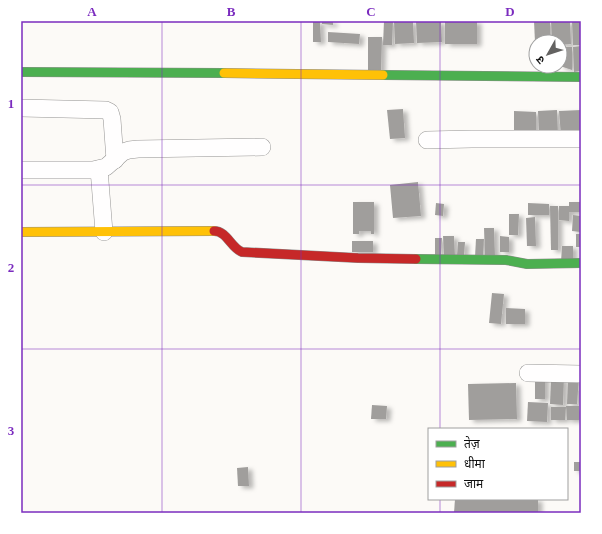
<svg xmlns="http://www.w3.org/2000/svg" width="602" height="534" viewBox="0 0 602 534" font-family="'Times New Roman','Noto Sans Devanagari',serif">
  <defs>
    <filter id="shadow"><feDropShadow dx="4.5" dy="2.5" stdDeviation="2" flood-color="#0004"/></filter>
  </defs>
  <rect width="100%" height="100%" fill="#fcfaf7"/>
  <g fill="#a09e9c" filter="url(#shadow)">
    <path d="M313,21H320L321,42H313Z"/>
    <path d="M322,21H333V25L322,24Z"/>
    <path d="M384,21H393L392,45H383Z"/>
    <path d="M394,21H413L414,43L395,44Z"/>
    <path d="M416,21H441L442,42L417,43Z"/>
    <rect x="445" y="21" width="32" height="23"/>
    <path d="M534,21H550V42H535Z"/>
    <path d="M551,21H570L571,44L560,45V42H552Z"/>
    <path d="M572,21H581V45H573Z"/>
    <path d="M328,32L360,34L359,44L328,42Z"/>
    <path d="M368,37H382L381,72H368Z"/>
    <path d="M581,46V71L574,72L573,47Z"/>
    <path d="M560,47H572V70L560,66Z"/>
    <path d="M403,109L405,138L390,139L387,110Z"/>
    <path d="M557,110L558,135H539L538,111Z"/>
    <path d="M581,110V135L561,136L559,111Z"/>
    <path d="M514,111L536,112V137L514,136Z"/>
    <path d="M418,182L421,216L393,218L390,185Z"/>
    <path d="M353,202H374V234H371V231H359V234H353Z"/>
    <path d="M569,202H581V212H569V221L559,220V206H569Z"/>
    <path d="M436,203L444,204L443,216L435,215Z"/>
    <path d="M528,203L549,204V215H528Z"/>
    <path d="M550,206H558V250H551Z"/>
    <path d="M509,214H519L518,235H509Z"/>
    <path d="M573,215L581,216L580,232L572,231Z"/>
    <path d="M535,217L536,246H527L526,218Z"/>
    <path d="M484,228H494L495,257L485,258Z"/>
    <rect x="576" y="234" width="5" height="13"/>
    <path d="M443,236H454L455,257H444Z"/>
    <path d="M500,236L509,237V252H500Z"/>
    <path d="M435,238H442L441,255H435Z"/>
    <path d="M476,239H484L483,257H475Z"/>
    <rect x="352" y="241" width="21" height="11"/>
    <path d="M458,242H465L464,256H457Z"/>
    <path d="M562,246H573V262H561Z"/>
    <path d="M492,293L504,294L501,324L489,323Z"/>
    <path d="M506,308L525,309V324H506Z"/>
    <rect x="535" y="375" width="10" height="24"/>
    <path d="M568,377H579L577,404H567Z"/>
    <path d="M551,378H564L563,405L550,404Z"/>
    <path d="M516,383L517,419L469,420L468,384Z"/>
    <path d="M528,402L548,403L547,422L527,421Z"/>
    <path d="M372,405L387,406L386,419H371Z"/>
    <path d="M566,406H579V420H567Z"/>
    <path d="M551,407H566L565,420H551Z"/>
    <rect x="574" y="462" width="7" height="9"/>
    <path d="M248,467L249,486H238L237,468Z"/>
    <path d="M455,499H538V513H454Z"/>
  </g>
  <g fill="none" stroke-linecap="round" stroke-linejoin="round">
    <defs>
      <g id="street">
        <path d="M21,108L106,110L110,112L112,119L115,160"/>
        <path d="M427,140L472,139H581"/>
        <path d="M99,169L104,232"/>
        <path d="M21,170H93L106,167L123,152L129,150L138,149L262,147"/>
        <path d="M528,373L581,374"/>
      </g>
      <g id="fast">
        <path d="M21,72L224,73"/>
        <path d="M383,75L581,77"/>
        <path d="M416,259L506,260L527,264L581,263"/>
      </g>
      <g id="slow">
        <path d="M224,73L383,75"/>
        <path d="M21,232L214,231"/>
      </g>
      <path id="jam" d="M214,231C227,231 231,248 242,252L358,258L416,259"/>
    </defs>
    <use href="#street" stroke="#969594" stroke-width="18"/>
    <use href="#fast" stroke="#8d8c8b" stroke-width="10"/>
    <use href="#slow" stroke="#8d8c8b" stroke-width="10"/>
    <use href="#jam" stroke="#8d8c8b" stroke-width="10"/>
    <use href="#street" stroke="#fffefe" stroke-width="17"/>
    <use href="#fast" stroke="#4caf50" stroke-width="9"/>
    <use href="#slow" stroke="#ffc107" stroke-width="9"/>
    <use href="#jam" stroke="#c62828" stroke-width="9"/>
  </g>
  <path fill="none" stroke="#7b2cbf" stroke-width="1" stroke-opacity="0.55" d="M162,21V513M301,21V513M440,21V429M21,185H581M21,349H581M440,499V513"/>
  <rect width="602" height="534" fill="none" stroke="#ffffff" stroke-width="44"/>
  <rect x="428" y="428" width="140" height="72" fill="#ffffff" stroke="#9f9f9f"/>
  <rect x="436" y="441" width="20" height="6" fill="#4caf50" stroke="#9f9f9f"/>
  <text x="464" y="448" font-size="12" fill="#101010">तेज़</text>
  <rect x="436" y="461" width="20" height="6" fill="#ffc107" stroke="#9f9f9f"/>
  <text x="464" y="468" font-size="12" fill="#101010">धीमा</text>
  <rect x="436" y="481" width="20" height="6" fill="#c62828" stroke="#9f9f9f"/>
  <text x="464" y="488" font-size="12" fill="#101010">जाम</text>
  <g transform="translate(548 54) rotate(231)"><circle r="19" fill="#ffffff" stroke="#9f9f9f"/>
  <path d="M0-3L7 15L0 10L-7 15Z" fill="#636261"/>
  <text y="-6" font-size="11" font-weight="bold" text-anchor="middle" fill="#101010">उ</text>
  </g>
  <rect x="22" y="22" width="558" height="490" fill="none" stroke="#7b2cbf" stroke-width="1.5"/>
  <g font-size="13" text-anchor="middle" font-weight="bold" fill="#7b2cbf">
    <text x="92" y="16">A</text>
    <text x="231" y="16">B</text>
    <text x="371" y="16">C</text>
    <text x="510" y="16">D</text>
    <text x="11" y="108">1</text>
    <text x="11" y="272">2</text>
    <text x="11" y="435">3</text>
  </g>
</svg>
